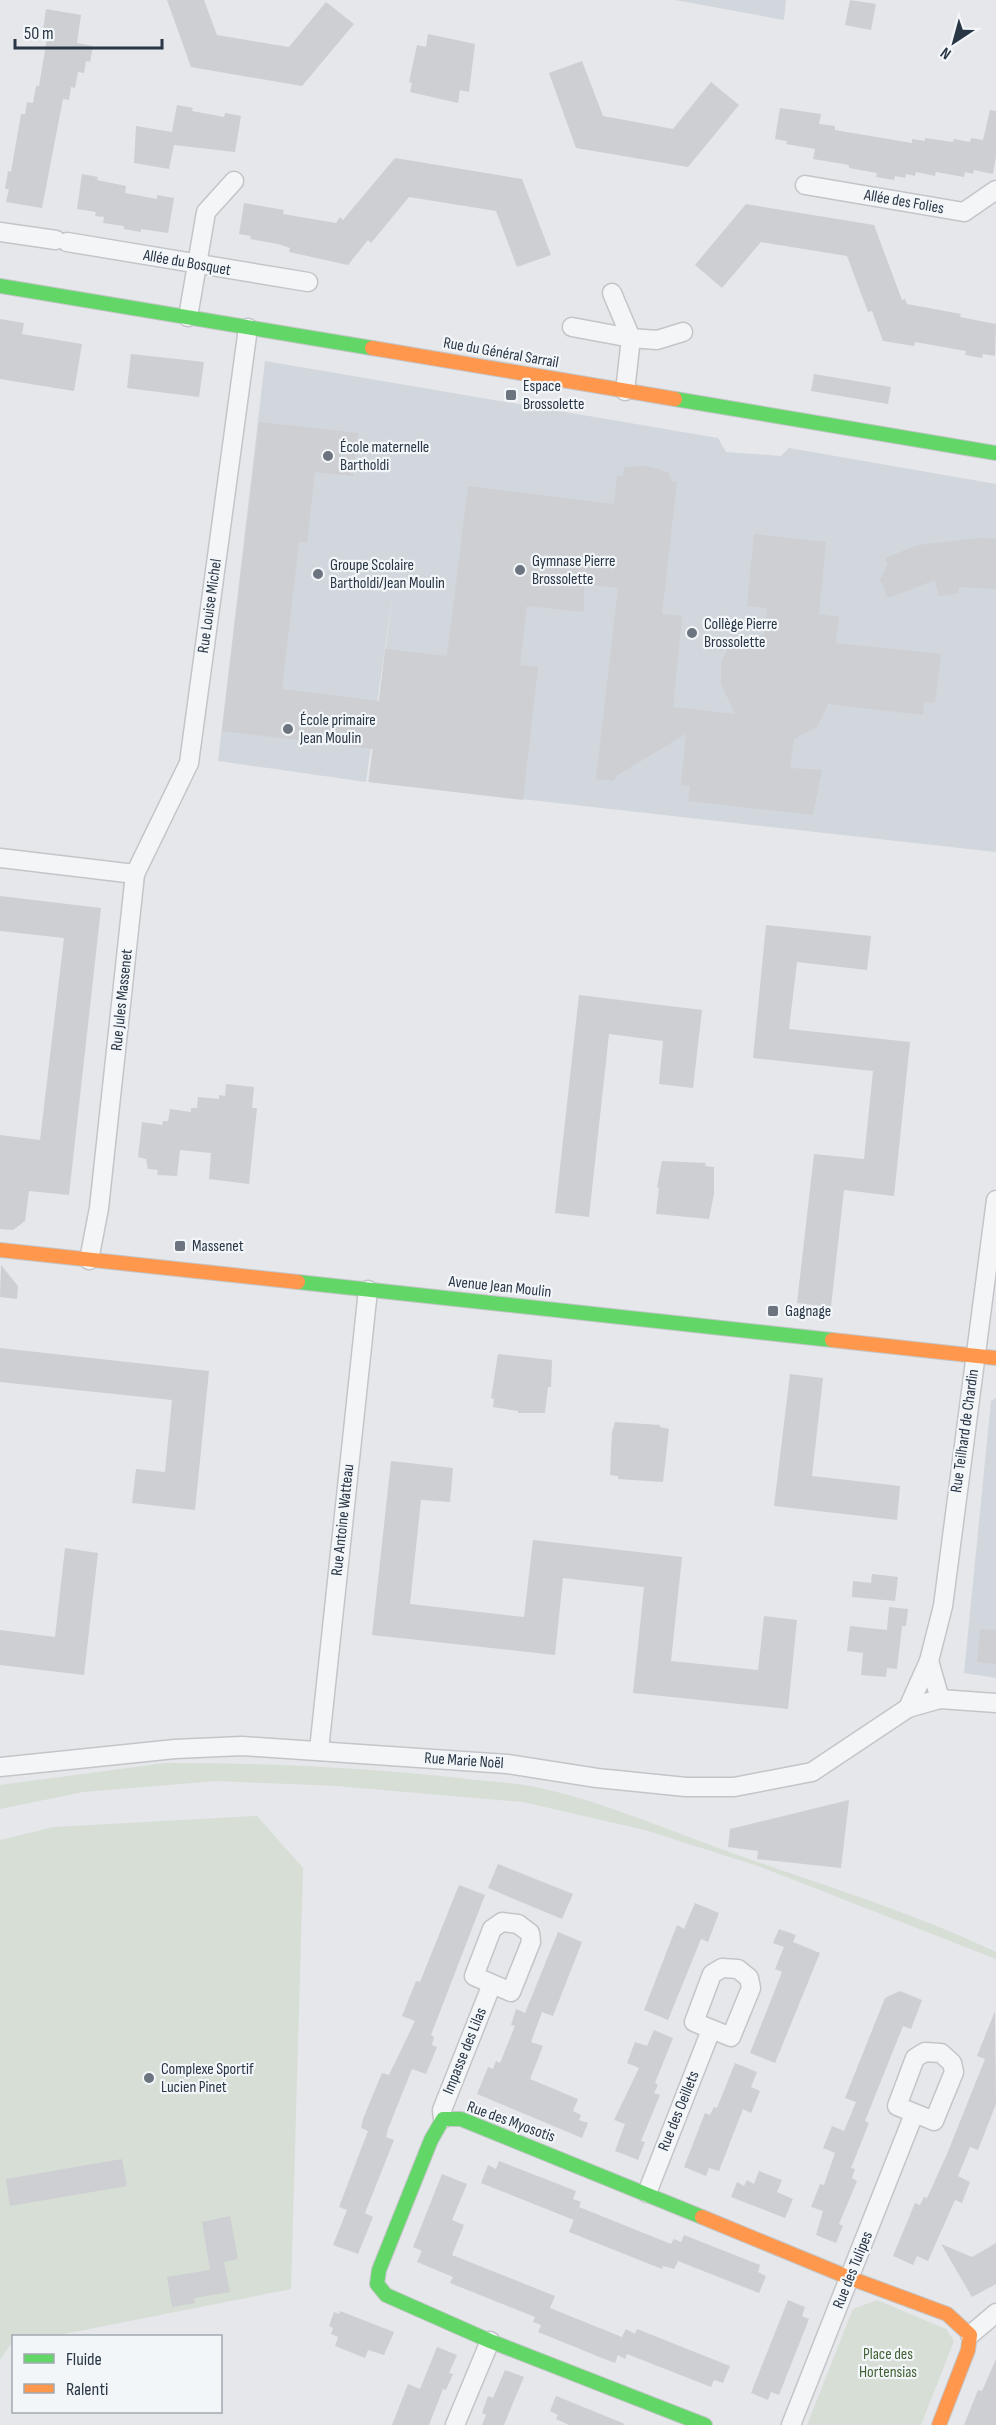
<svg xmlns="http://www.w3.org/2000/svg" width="996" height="2425" viewBox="0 0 996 2425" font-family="'Sofia Sans Condensed',sans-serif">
  <rect width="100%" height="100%" fill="#e5e7ea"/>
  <g fill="#d2d7dd">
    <path d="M675,0H786L784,20Z"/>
    <path d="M265,361L718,438L726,452L781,456L789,448L996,484V852L368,782L394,584L366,782L218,761Z"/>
    <path d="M996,1398V1678L964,1673L991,1401Z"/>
  </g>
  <g fill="#d6ded5">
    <path d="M166,1763C264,1763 361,1767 459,1778C487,1782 518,1782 545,1789C608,1804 668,1830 729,1852C819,1884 909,1911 996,1952V1959L761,1867L645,1830L523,1802L337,1786L216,1781L83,1792L0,1809V1785Z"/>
    <path d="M257,1816L303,1868L291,2289L54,2336H14L13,2345H10L0,2360V1840L54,1827Z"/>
    <path d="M877,2300L946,2329L954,2341L921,2425H807L853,2309Z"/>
  </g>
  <g fill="#cdcfd2">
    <path d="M167,0H204L217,35L289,47L326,2L354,24L302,86L191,67Z"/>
    <path d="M850,0L876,4L871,30L845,25Z"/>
    <path d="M46,9L81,15L77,43L93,46L90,62L86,61L84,73L78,72L75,88L71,87L69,100L63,99L42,208L6,202L9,189H5L8,171L11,172L21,114H25L27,102L33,103L36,86H39L47,38L42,37Z"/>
    <path d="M428,34L475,44L469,92L460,90L458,103L410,92L412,83L409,82L417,45L426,47Z"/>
    <path d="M582,61L603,116L673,129L711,82L739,105L688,167L576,148L549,73Z"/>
    <path d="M177,105L193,108L192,111L224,117L225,113L241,116L235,152L174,145L169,169L134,163L136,126L172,132Z"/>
    <path d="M780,108L821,114L819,124L835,126V130L912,143V139L925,141V138L953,142L954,139L970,142L971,138L983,140L990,110L996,111V156L993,174L974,170L973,174L965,172L964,177L936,172L935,176L916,172L915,176L906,174L905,178L895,176L894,180L876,177L877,173L849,168V165L813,159L815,149L786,144L787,141L775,139Z"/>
    <path d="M395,158L522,179L551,255L517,267L496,211L409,197L371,243L368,240L348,265L289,252L290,248L278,244L250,239L251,236L239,234L244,203L284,210L283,214L336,223L340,217L343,220Z"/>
    <path d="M82,174L98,177L97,180L126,186L125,193L157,199V195L174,198L168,233L141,229V232L124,229V226L103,223L104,217L95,216L96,212L77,209Z"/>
    <path d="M746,204L874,225L902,300L905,299L907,304L961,314L960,317L996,324L995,356L983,354L982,358L965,355L966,351L915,342L914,346L883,341L872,311L868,312L847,256L761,242L722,288L695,265Z"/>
    <path d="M0,319L24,323L22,334L82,344L74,391L0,379Z"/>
    <path d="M131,354L204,362L199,397L127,388Z"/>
    <path d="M814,374L891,387L888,404L811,391Z"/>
    <path d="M259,422L358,433L353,476L315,472L307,543L299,542L282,689L379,701L385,649L447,656L468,486L614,504L617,476H623L624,467L647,466L662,470L669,473L672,481L677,482L662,614L682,616L673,707L735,714L721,684V663L727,650L744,637L764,635L767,608L747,606L754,534L826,542L819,614L839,617L836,643L941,654L935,703L924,702L923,715L828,704L817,727L794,739L790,768L822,770L813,815L688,801L690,786L681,785L686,734L616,776L614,781L596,779L618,588L584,584V612L527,606L520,665L538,667L523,800L369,782L373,749L222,731Z"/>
    <path d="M978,538L996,539V589L958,587L959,593L939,596L935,580L888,598L880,579L888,565L885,558L918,545Z"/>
    <path d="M0,896L101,908L69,1195L29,1191L25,1221L13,1230L0,1229V1135L40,1140L64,938L0,931Z"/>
    <path d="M766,925L871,936L867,970L797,962L789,1029L910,1042L894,1196L844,1190L831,1307L797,1303L814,1154L864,1159L873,1071L753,1058Z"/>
    <path d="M579,995L702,1010L693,1088L659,1084L663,1041L609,1034L589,1217L555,1213Z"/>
    <path d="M226,1084L254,1087L252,1108H257L249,1184L209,1179L211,1153L180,1150L177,1176L157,1175L158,1170L148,1169L146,1159L138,1157L142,1122L162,1125L163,1121H168L170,1109L191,1112V1108H197L198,1097L219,1099V1095L225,1096Z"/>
    <path d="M662,1161L706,1163L705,1166L714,1167V1194L709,1219L656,1214L659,1188L657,1187Z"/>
    <path d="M1,1265L18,1286L17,1299L0,1297Z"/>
    <path d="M0,1348L209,1371L195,1510L132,1503L136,1469L165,1472L172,1400L0,1382Z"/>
    <path d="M498,1354L552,1360L551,1387H548L545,1413H518V1411L493,1407L494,1399L491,1398Z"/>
    <path d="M790,1374L823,1378L812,1476L900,1486L897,1520L774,1506Z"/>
    <path d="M615,1422L660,1425V1427L669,1429L663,1482L618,1479V1476L610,1475L612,1432Z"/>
    <path d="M391,1461L453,1468L450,1502L421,1500L410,1604L524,1617L533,1540L682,1557L671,1661L758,1670L764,1616L797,1620L788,1709L633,1693L644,1587L563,1578L555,1655L372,1635Z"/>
    <path d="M65,1548L98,1553L84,1675L0,1665V1630L55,1637Z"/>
    <path d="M872,1574L898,1577L895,1601L852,1597L853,1581L871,1583Z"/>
    <path d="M889,1607L908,1609L906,1626H902L897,1669L887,1668L886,1677L861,1675L863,1653L847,1651L850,1626L887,1630Z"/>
    <path d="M980,1629L996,1630V1664L977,1662Z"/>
    <path d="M849,1800L841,1868L757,1859L758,1851L728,1847L730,1829Z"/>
    <path d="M498,1864L573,1894L562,1919L488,1888Z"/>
    <path d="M459,1885L485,1895L431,2035L434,2037L432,2045L437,2047L426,2074L412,2069L388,2129L386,2137L394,2140L365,2213L373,2217L358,2254L333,2245L347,2210L339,2207L368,2131L361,2128L363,2119L382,2073L389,2075L415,2021L402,2016L416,1981L420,1982Z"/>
    <path d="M695,1903L719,1913L708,1942L701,1939L668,2020L644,2010L677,1925L684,1929Z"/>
    <path d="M779,1929L796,1935L793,1942L820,1953L775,2063L750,2053L782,1972L775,1969L784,1947L773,1943Z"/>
    <path d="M558,1932L582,1942L553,2016L542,2012L531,2042L543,2046L530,2079L578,2099L573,2111L581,2115L579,2120L588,2123L582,2138L477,2094L488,2067L493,2069L496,2061L500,2063L515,2026L511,2025L516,2009L525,2013Z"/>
    <path d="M900,1991L922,2000L911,2029L903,2026L865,2121L869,2123L851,2168L855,2169L852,2178L857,2181L839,2224L843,2226L836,2243L816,2235L823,2211L811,2207L820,2184L824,2185L835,2153L823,2148L832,2126L844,2131L856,2102L845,2098L885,1998Z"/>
    <path d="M995,2011L996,2104L978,2150L970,2147L958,2176L970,2182L962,2203L955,2200L928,2261L917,2256L913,2265L893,2256L915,2203L920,2205L924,2197L927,2198L947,2154L985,2059L977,2056Z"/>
    <path d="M654,2030L673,2038L655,2083L658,2085L654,2093L660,2095L641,2141L645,2142L638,2160L615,2151L625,2124L614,2120L639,2068L627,2063L635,2042L647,2046Z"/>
    <path d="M735,2063L757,2072L751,2087L760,2091L751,2113L743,2109L719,2171L709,2168L706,2176L684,2167L705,2113L710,2115L714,2107L717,2108Z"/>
    <path d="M122,2159L127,2186L10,2206L6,2179Z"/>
    <path d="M499,2161L576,2191L573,2199L581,2202L574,2220L481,2183L488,2165L496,2169Z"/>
    <path d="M759,2171L782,2180L777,2192L793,2199L785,2218L731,2197L737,2182L744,2186L747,2180L754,2184Z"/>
    <path d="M442,2174L467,2184L452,2220L464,2225L452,2255L555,2296L550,2308L622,2337L626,2329L635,2334L637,2329L730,2366L723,2383L714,2380L711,2387L627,2354L625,2359L618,2355L615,2363L602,2358L538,2332L541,2325L533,2322L535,2317L450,2283L453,2277L417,2262L422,2251L413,2247Z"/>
    <path d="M579,2207L671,2244L674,2239L681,2242L684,2235L760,2265L758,2272L766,2276L759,2293L678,2261L674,2269L663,2266L662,2269L569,2232Z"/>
    <path d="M230,2216L238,2259L224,2262L230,2292L194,2298L195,2303L172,2307L167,2277L210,2270L202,2222Z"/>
    <path d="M996,2243V2284L972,2297L941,2244L972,2257Z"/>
    <path d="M788,2300L805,2307L802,2316L809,2319L779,2395L771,2392L768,2400L751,2393Z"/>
    <path d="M340,2311L394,2332L384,2355L368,2350L365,2358L335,2346L338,2337L331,2334L333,2328L329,2326L334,2312L339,2314Z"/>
    <path d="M437,2347L457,2355L449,2373L453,2374L446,2390L443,2389L429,2425H392L408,2384L420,2389Z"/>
    <path d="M996,2359V2425H964L978,2390L982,2391Z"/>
    <path d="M505,2370L524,2377L515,2398L504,2425H482L486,2415L482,2413L488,2396L493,2398Z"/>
    <path d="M556,2396L625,2424L624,2425H569L556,2419L558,2415L550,2411Z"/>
  </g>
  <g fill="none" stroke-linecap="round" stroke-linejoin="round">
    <defs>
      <g id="street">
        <path d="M805,185L964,212L996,190"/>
        <path d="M0,232L56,240"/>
        <path d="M67,242L308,282"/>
        <path d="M612,293L631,338L625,391"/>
        <path d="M188,317L206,212L234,181"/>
        <path d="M572,327L631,338L657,340L683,332"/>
        <path d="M0,858L135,874"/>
        <path d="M89,1260L99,1208L135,874L189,763L248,328"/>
        <path d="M929,1661L940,1699"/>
        <path d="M908,1708L929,1661L943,1606L996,1200"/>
        <path d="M319,1750L368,1290"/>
        <path d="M0,1767L175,1749L242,1746L507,1764L597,1778L686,1787H734L812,1772L908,1708L940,1699L996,1703"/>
        <path d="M502,1922L518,1924L530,1933L531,1942L511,1992L474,1976L492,1929Z"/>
        <path d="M722,1968L738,1969L749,1978L751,1988L731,2037L694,2022L712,1974Z"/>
        <path d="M925,2052L941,2053L952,2063L954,2072L934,2121L897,2106L915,2058Z"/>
        <path d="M443,2119L442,2110L492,1984"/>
        <path d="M647,2193L711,2030"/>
        <path d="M970,2335L996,2313"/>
        <path d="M455,2425L490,2341"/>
        <path d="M791,2425L914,2114"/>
      </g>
      <g id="fast">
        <path d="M0,286L372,348"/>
        <path d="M675,399L996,453"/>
        <path d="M298,1282L832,1340"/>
        <path d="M702,2217L461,2119H443L431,2140L379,2270L377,2284L386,2295L490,2341L705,2425"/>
      </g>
      <g id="slow">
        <path d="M372,348L675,399"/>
        <path d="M0,1250L298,1282"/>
        <path d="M832,1340L996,1358"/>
        <path d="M702,2217L850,2278L947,2314L970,2335L968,2350L939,2425"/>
      </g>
    </defs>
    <use href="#street" stroke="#c3c5c8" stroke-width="21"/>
    <use href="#fast" stroke="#c3c5c8" stroke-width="16"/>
    <use href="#slow" stroke="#c3c5c8" stroke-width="16"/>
    <use href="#street" stroke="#f4f5f6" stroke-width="18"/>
    <use href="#fast" stroke="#63d668" stroke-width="14"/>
    <use href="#slow" stroke="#ff974d" stroke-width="14"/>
  </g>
  <g fill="#6b747f" stroke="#f3f6f9" stroke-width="2">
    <rect x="505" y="389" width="12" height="12" rx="3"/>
    <circle cx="328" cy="456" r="6"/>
    <circle cx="520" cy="570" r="6"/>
    <circle cx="318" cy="574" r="6"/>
    <circle cx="692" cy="633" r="6"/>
    <circle cx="288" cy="729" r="6"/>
    <rect x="174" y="1240" width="12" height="12" rx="3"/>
    <rect x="767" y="1305" width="12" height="12" rx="3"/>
    <circle cx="149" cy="2078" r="6"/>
  </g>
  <g text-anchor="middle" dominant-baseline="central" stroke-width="4.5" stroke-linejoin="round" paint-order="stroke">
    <g font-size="16" fill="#293645" stroke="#f3f6f9">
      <text transform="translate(904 202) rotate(10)">Allée des Folies</text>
      <text transform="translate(187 263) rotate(10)">Allée du Bosquet</text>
      <text transform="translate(501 353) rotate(10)">Rue du Général Sarrail</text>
      <text transform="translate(210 606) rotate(-82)">Rue Louise Michel</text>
      <text transform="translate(122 1000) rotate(-84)">Rue Jules Massenet</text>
      <text transform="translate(500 1287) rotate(6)">Avenue Jean Moulin</text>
      <text transform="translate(965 1431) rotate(-82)">Rue Teilhard de Chardin</text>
      <text transform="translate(343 1520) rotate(-84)">Rue Antoine Watteau</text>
      <text transform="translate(464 1761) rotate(4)">Rue Marie Noël</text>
      <text transform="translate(465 2051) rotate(-68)">Impasse des Lilas</text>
      <text transform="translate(679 2111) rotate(-68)">Rue des Oeillets</text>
      <text transform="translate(511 2122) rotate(20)">Rue des Myosotis</text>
      <text transform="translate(853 2270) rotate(-68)">Rue des Tulipes</text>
    </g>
    <g font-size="16" fill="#293645" stroke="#f3f6f9" text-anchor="start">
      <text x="523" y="386">Espace<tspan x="523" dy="18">Brossolette</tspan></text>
      <text x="340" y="447">École maternelle<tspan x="340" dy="18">Bartholdi</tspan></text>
      <text x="532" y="561">Gymnase Pierre<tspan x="532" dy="18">Brossolette</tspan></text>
      <text x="330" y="565">Groupe Scolaire<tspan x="330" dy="18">Bartholdi/Jean Moulin</tspan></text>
      <text x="704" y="624">Collège Pierre<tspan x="704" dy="18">Brossolette</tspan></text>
      <text x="300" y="720">École primaire<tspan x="300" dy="18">Jean Moulin</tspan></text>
      <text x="192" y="1246">Massenet</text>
      <text x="785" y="1311">Gagnage</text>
      <text x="161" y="2069">Complexe Sportif<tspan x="161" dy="18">Lucien Pinet</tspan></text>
    </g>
    <g font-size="16" fill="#426235" stroke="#f3f6f9">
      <text x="888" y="2354">Place des<tspan x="888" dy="18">Hortensias</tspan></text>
    </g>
  </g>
  <rect x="12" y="2335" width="210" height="78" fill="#f3f6f9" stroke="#a2a9b1" stroke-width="1.5"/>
  <rect x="24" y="2354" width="30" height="9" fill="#63d668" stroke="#a2a9b1" stroke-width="1.5"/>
  <text x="66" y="2365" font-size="18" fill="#293645">Fluide</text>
  <rect x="24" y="2384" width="30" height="9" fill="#ff974d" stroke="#a2a9b1" stroke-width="1.5"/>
  <text x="66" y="2395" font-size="18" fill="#293645">Ralenti</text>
  <g transform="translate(954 42) rotate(216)" stroke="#f3f6f9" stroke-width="4.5" paint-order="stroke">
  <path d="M0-4.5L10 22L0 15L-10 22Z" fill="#293645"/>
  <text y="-9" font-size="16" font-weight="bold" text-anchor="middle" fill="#293645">N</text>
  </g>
  <path d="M15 39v9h147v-9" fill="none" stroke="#293645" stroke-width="3"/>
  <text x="24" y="39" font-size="18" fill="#293645" stroke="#f3f6f9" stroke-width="4.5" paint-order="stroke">50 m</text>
</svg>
